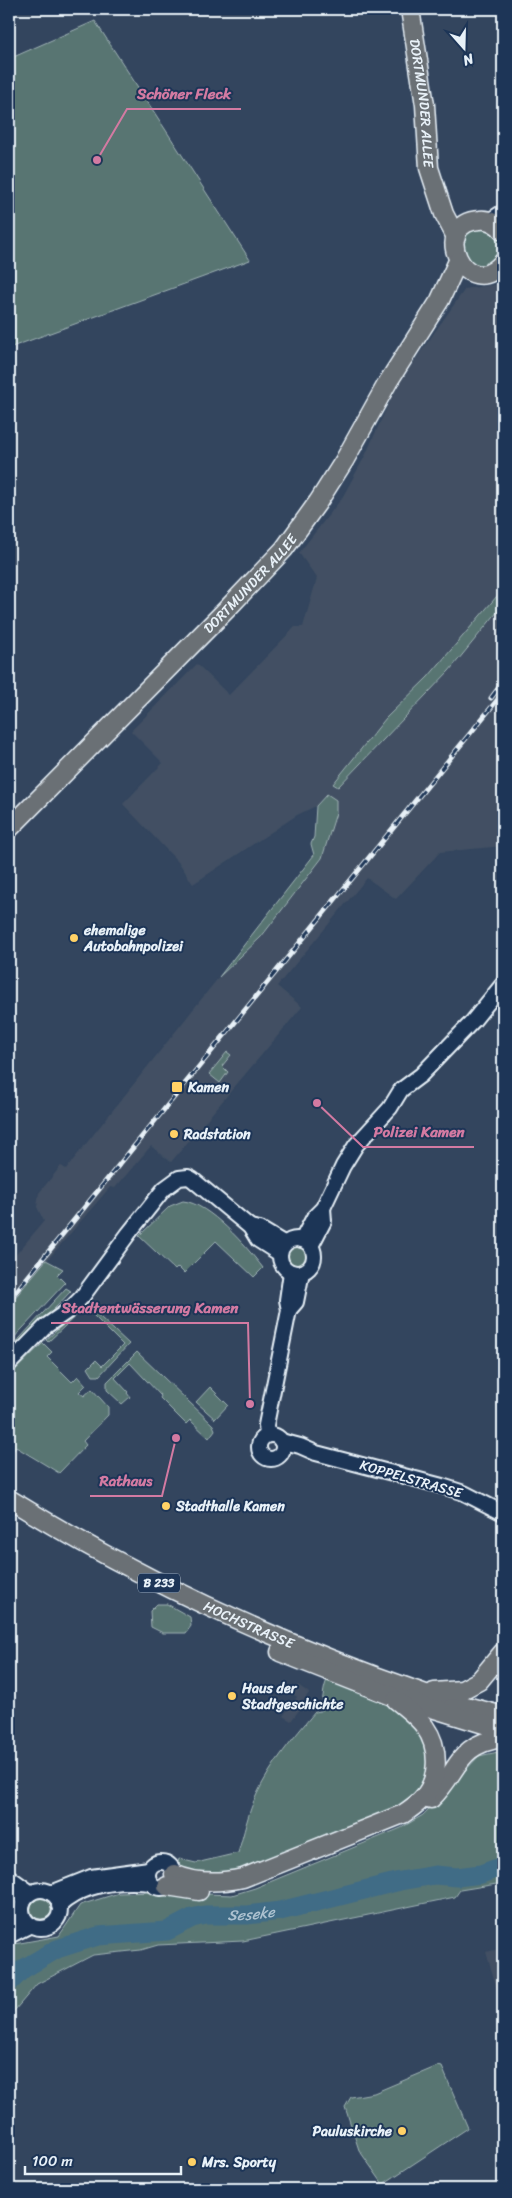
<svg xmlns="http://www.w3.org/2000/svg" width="512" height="2198" viewBox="0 0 512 2198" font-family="Sriracha,sans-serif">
  <rect width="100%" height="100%" fill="#33455e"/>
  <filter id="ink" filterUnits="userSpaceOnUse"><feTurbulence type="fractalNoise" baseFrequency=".02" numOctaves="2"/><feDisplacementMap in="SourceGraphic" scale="10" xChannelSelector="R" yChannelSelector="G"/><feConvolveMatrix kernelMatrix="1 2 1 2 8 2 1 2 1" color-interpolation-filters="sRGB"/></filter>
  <g filter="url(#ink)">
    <g fill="#425063">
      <path d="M503,278V589L428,677L386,718L333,784L338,787L449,671L503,605V846L440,852L396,899L367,878L277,986L302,1007L171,1162L151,1146L115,1188L110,1187L9,1305V1263L44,1221L37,1207L39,1193L61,1166L66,1169L219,977L261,937L322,858L327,794L316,806L297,815L193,884L180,864L123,804L163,763L131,731L197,664L229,695L295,627H303L317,578L299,553L342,498L365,456L396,387L465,289L498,284Z"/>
      <path d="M298,1685L309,1693L303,1701L305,1702L291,1721L283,1716L297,1697L292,1693Z"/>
      <path d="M503,1948V2009L486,1952Z"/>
    </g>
    <g fill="#587572" stroke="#a0b3b5">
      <path d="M95,21L250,260L9,348V59Z"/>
      <circle cx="481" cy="247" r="20"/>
      <path d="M503,589V605L449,671L338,787L333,784L386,718L428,677Z"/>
      <path d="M327,794L336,800V813L322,858L261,937L219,977L314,855L311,844L314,837L316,806Z"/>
      <path d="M227,1052L231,1055L222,1066L228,1072L220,1083L209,1074Z"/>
      <path d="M183,1201C209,1203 247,1247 263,1268L254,1277L216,1241L184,1273L178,1267L175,1270L139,1236L170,1206Z"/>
      <circle cx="298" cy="1256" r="10"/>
      <path d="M46,1260L63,1269L57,1275L65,1283L9,1343V1305Z"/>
      <path d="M66,1288L71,1291L9,1357V1350Z"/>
      <path d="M86,1304L129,1344L99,1376H93L88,1368L96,1360L102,1366L123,1345L85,1307L48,1342L46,1340Z"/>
      <path d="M43,1343L52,1352L47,1357L72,1382L78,1376L86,1385L79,1392L84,1396L92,1389L108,1407V1415L83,1441L86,1445L59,1473L16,1447L9,1457V1376Z"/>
      <path d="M137,1352L213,1425L215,1430L209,1438L190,1420L186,1424L160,1398L161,1396L130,1363L115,1378L128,1392L127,1393L130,1397L122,1404L107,1390V1382Z"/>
      <path d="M210,1387L228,1405L215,1419L196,1402Z"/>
      <path d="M157,1604H167L190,1617L191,1626L186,1633H163L151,1627L150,1611Z"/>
      <path d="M331,1673L392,1696L433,1743L422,1799L243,1878L174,1874L179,1859L196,1863L238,1853C244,1834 248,1812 257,1794C271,1764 294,1737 315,1712L321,1711C324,1695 322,1686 331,1673Z"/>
      <path d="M503,1751V1883L460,1890L455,1897L243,1941L158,1945L141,1950L93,1955L37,1984L9,2017V1945L59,1936L80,1905L119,1893L158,1892L141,1889L151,1888L156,1891L182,1893L232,1895L255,1888L401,1828L423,1815L479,1756Z"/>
      <circle cx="41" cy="1908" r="11"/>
      <path d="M438,2066L442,2067L468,2128L383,2184L359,2150L345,2107L351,2097L374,2093Z"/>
    </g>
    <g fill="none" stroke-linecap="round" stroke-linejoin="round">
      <path stroke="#406c86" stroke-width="19" id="s1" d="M9,1983L23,1969L57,1949L98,1936L167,1931L192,1918L205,1915H247L280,1911L400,1881L435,1875L457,1877L481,1874L503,1866"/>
      <defs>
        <g id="minor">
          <path d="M489,221L503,212"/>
          <path d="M250,1227L260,1229L285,1244"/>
          <circle cx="297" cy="1256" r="17"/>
          <path d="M302,1240L314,1217L323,1208L343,1166L356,1145L390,1108L401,1090L421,1075L473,1021L503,984"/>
          <path d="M311,1246L324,1221L323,1208"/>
          <path d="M289,1310L296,1302L302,1272"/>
          <path d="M9,1364L46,1326L69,1310L82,1297L129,1233L164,1189L179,1178L188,1177L192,1179L250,1227L258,1240L280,1254"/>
          <path d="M267,1435L266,1425L289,1310L287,1300L291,1272"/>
          <circle cx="271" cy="1447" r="12"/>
          <path d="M281,1441L300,1446L316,1453L442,1486L464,1493L503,1513"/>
          <circle cx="161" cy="1875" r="13"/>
          <path d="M9,1877L31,1893"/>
          <path d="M9,1887L24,1900"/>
          <circle cx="41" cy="1909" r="19"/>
          <path d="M51,1893L91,1877L149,1869"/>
          <path d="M59,1906C84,1883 118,1880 151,1883"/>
          <path d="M9,1924L22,1911"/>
          <path d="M9,1936L31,1925"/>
        </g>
        <g id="major">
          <path id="s2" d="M410,9L425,105L429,168L444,214L456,237"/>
          <path d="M503,231C498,224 489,219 480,220C428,222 466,306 503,262"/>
          <path id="s3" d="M9,829L226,610L284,549L318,502L344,461L388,382L440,300L458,261"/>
          <path id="s4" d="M9,1499C138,1579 276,1642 420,1692C447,1702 475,1708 503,1716"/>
          <path d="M280,1652L392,1696L503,1730"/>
          <path d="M434,1692L462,1690L479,1681L503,1652"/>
          <path d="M431,1799C460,1772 455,1744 503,1738"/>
          <path d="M174,1874C196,1884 220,1883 243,1878L403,1814C409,1810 416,1805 421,1800C440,1781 440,1748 425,1727C418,1717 406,1708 396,1700"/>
          <path d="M167,1886L199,1891"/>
        </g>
      </defs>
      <use href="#minor" stroke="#e8f1f8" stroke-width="18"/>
      <use href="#major" stroke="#e8f1f8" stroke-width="21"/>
      <use href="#minor" stroke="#1d3557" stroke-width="14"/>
      <use href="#major" stroke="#6b6f75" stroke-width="18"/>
      <defs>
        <g id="rail">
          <path d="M491,698L503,682"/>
          <path d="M9,1300L503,693"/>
        </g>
      </defs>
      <use href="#rail" stroke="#e8f1f8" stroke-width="5"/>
      <use href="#rail" stroke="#1d3557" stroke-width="3" stroke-dasharray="9" stroke-linecap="butt"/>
    </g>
  </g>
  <g fill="#ffd166" stroke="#1d3557" stroke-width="2">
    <circle cx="74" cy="938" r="5"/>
    <rect x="171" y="1081" width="12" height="12" rx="2.5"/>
    <circle cx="174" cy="1134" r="5"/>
    <circle cx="166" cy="1506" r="5"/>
    <circle cx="232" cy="1696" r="5"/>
    <circle cx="402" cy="2131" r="5"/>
    <circle cx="192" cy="2162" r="5"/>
  </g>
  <g text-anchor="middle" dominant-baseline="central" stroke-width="4" stroke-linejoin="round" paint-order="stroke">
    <rect fill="#1d3557" stroke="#abb9c8" stroke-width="1" x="138" y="1573.5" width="42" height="19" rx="4"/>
    <g font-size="12" font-weight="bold" fill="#e8f1f8">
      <text x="159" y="1583">B 233</text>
    </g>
    <g font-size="14" fill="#e8f1f8" stroke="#1d3557">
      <text stroke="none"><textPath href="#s2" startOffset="95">DORTMUNDER ALLEE</textPath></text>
      <text stroke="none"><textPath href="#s3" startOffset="344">DORTMUNDER ALLEE</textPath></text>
      <text transform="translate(411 1479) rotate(16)">KOPPELSTRASSE</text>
      <text stroke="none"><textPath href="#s4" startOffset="271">HOCHSTRASSE</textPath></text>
    </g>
    <g font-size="14" font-weight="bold" fill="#e8f1f8" stroke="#1d3557" text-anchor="start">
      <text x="84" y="930">ehemalige<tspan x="84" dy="16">Autobahnpolizei</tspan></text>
      <text x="188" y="1087">Kamen</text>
      <text x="184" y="1134">Radstation</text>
      <text x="176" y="1506">Stadthalle Kamen</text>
      <text x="242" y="1688">Haus der<tspan x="242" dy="16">Stadtgeschichte</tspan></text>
      <text x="392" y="2131" text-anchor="end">Pauluskirche</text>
      <text x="202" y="2162">Mrs. Sporty</text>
    </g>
    <g font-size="15" font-style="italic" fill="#adc2d0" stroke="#1d3557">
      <text stroke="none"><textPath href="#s1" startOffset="259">Seseke</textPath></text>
    </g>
  </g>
  <path fill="none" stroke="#d37aa2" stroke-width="2" d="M97 160L127 109H241M317 1103L363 1147H474M250 1404L248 1323H51M176 1438L162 1496H90"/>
  <g fill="#d37aa2" stroke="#1d3557" stroke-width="2">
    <circle cx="97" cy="160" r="5"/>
    <circle cx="317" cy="1103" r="5"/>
    <circle cx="250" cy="1404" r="5"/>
    <circle cx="176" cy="1438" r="5"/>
  </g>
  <g font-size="15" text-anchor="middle" font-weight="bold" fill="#d37aa2" stroke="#1d3557" stroke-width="4" stroke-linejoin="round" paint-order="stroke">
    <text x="184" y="99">Schöner Fleck</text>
    <text x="419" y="1137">Polizei Kamen</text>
    <text x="150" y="1313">Stadtentwässerung Kamen</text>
    <text x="126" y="1486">Rathaus</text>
  </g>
  <rect width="512" height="2198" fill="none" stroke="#1d3557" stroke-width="30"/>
  <rect x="15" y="15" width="482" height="2168" fill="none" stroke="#e8f1f8" stroke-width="2" filter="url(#ink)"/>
  <g transform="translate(464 48) rotate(160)" stroke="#1d3557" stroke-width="4" paint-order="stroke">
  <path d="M0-4L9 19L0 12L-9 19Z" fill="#e8f1f8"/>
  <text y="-8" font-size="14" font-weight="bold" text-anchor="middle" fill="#e8f1f8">N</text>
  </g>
  <path d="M25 2166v8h156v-8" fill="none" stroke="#e8f1f8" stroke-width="2.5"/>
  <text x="32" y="2166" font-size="15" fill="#e8f1f8" stroke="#1d3557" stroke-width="4" paint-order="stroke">100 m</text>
</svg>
